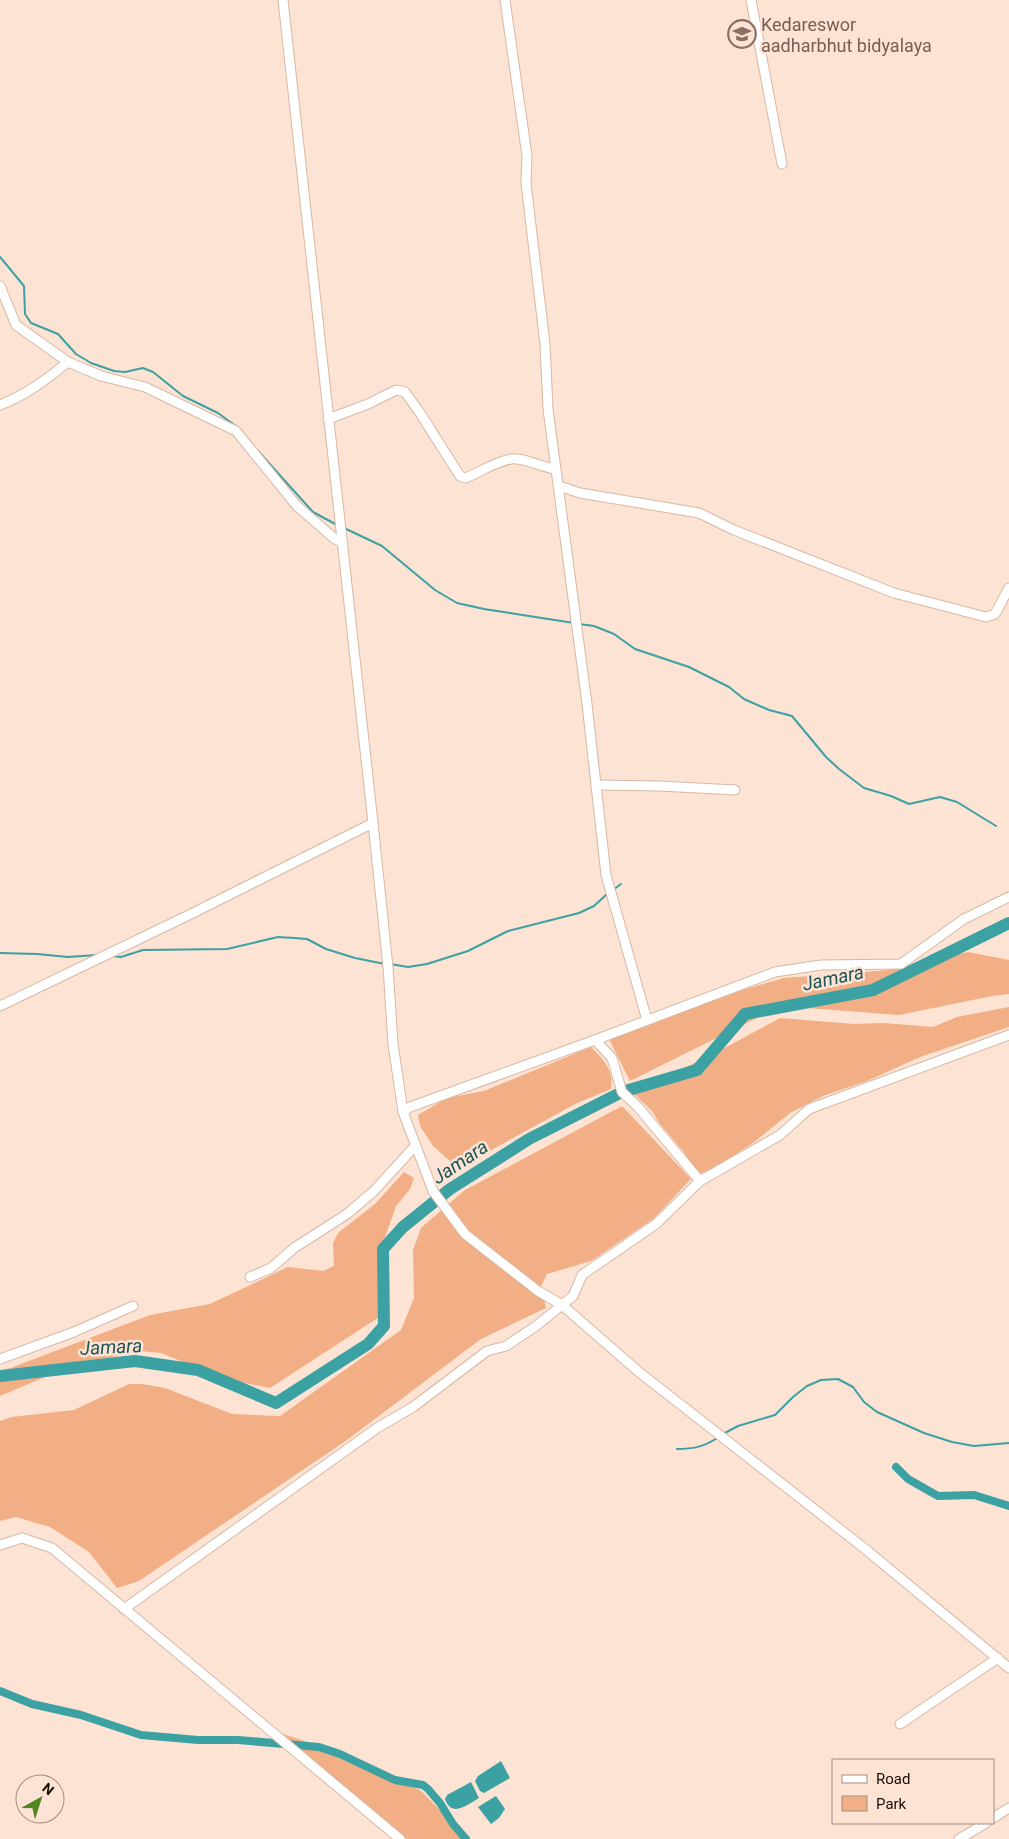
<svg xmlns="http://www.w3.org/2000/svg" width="1009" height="1839" viewBox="0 0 1009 1839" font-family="Roboto,sans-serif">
  <rect width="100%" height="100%" fill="#fde3d3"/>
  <g fill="#f2ae84">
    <path d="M968,952L1009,960V994L992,996L899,1015L781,1006L630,1081L609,1039L745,989L784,978L889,970Z"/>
    <path d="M1009,1007V1027L920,1057L867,1081L823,1096L790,1113L753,1143L712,1169L699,1174L683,1151L660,1124L652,1111L633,1093L717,1052L780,1018L854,1024L883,1023L933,1027L957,1017Z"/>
    <path d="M591,1047C604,1060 614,1070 611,1089L577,1103L482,1155L461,1164L450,1161L433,1146L420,1126L418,1115L447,1098L484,1091Z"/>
    <path d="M622,1106L691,1179L653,1219L591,1261L547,1274L541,1286L546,1308L481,1339L347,1440L139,1581L117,1588L89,1552L50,1527L16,1517L0,1521V1421L12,1417L74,1410L129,1384H142L165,1388L232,1414L280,1416L401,1330L414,1298L413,1250L421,1228L430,1220L465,1190Z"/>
    <path d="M404,1172L414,1178L410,1189L396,1206L384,1240L380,1289L384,1314L270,1388L225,1379L161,1353L139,1351L66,1368L0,1396V1372L150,1315L210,1304L288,1267L323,1271L334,1266L333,1243L338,1233L375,1204Z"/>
    <path d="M283,1734L341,1753L368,1769L420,1790L469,1839H407Z"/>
  </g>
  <g fill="#3ca1a3">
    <path d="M501,1761L510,1778L484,1793L480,1791L475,1781L478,1776Z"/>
    <path d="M471,1782L479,1798C467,1805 452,1818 445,1799L447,1795Z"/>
    <path d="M496,1796L505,1809L499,1818L491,1824L478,1807Z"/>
  </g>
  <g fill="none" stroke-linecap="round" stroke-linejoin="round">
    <g stroke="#3ca1a3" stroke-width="2">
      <path d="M0,257L24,286L25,314L31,323L58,334L76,354L91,363L114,371L125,372L143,368L153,372L183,396L218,413L237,427"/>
      <path d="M258,451L313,512L337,525"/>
      <path d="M344,528L382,546L435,590L457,603L484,609L574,623"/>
      <path d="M579,624L594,626L614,634L635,649L689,667L729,687L744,699L769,710L792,716L826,757L839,769L864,788L891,796L909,804L940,797L957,802L996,826"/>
      <path d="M613,890L621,884"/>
      <path d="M0,953L37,954L68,957L97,955"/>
      <path d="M112,956L121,957L143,950L227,949L278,937L294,938L307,939L326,949L355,958L385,964"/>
      <path d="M390,964L408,967L427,964L468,951L508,931L579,913L594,906L607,894"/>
      <path d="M723,1434L738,1426L775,1415L793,1397L807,1386L821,1380L838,1379L853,1387L864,1402L877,1412L924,1433L952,1442L974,1446L1009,1443"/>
      <path d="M677,1449C692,1449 704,1447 717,1438"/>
    </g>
    <g stroke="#3ca1a3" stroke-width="8">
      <path d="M896,1467L908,1479L938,1496L974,1495L1009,1506"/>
      <path d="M0,1691L32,1704L81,1715L141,1735L198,1740H238L319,1747L340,1754L395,1780L423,1785L428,1789L440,1803L453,1824L466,1839"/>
    </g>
    <path stroke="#3ca1a3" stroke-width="12" d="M0,1376L135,1361L198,1370L276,1403L368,1344L384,1326L383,1249L403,1227L450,1189L529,1139L622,1092L697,1070L745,1014L873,990L1009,923"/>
    <defs>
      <g id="street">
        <path d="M283,0L373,823L388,967L393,1044L403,1112L410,1107L595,1040L775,972L821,965L901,964L964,919L1009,897"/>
        <path d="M505,0L527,156L526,183L545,344L548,409L587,704L606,875L647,1020"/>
        <path d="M751,0L782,164"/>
        <path d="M0,286L16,325L68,362L101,376L145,387L236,431L297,506L335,539L342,542"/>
        <path d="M0,405C26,395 47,379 68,362"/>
        <path d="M328,419L368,404L396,390L405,392L420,413L460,476L465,478C479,473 503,457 517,459C529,460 542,467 555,469"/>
        <path d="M559,486L580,493L699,513L734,530L894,593L986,617L995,614L1009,588"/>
        <path d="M596,785L660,786L735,790"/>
        <path d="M0,1006L191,914L373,823"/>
        <path d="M595,1040L612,1058L622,1092L638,1107L700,1181"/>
        <path d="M403,1112L433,1191L465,1234L538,1291L562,1305L639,1372L864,1548L1009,1668"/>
        <path d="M250,1277L271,1268L294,1248L347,1214L374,1191L415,1146"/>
        <path d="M0,1359L74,1332L133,1306"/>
        <path d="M0,1545L22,1538L52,1548L400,1839"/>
        <path d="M124,1609L377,1428L413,1407L487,1351L506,1346L536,1326L573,1296L582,1275L656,1224L700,1181L780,1135L809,1109L1009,1035"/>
        <path d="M900,1724L998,1658"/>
        <path d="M993,1818L1009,1808"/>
        <path d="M959,1839L986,1823"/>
      </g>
    </defs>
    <use href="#street" stroke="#d7b8a6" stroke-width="11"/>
    <use href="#street" stroke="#fff" stroke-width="9"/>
  </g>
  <defs>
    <symbol id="school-ring" viewBox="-11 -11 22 22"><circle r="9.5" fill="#fde3d3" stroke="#8d6e63" stroke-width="1.5"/><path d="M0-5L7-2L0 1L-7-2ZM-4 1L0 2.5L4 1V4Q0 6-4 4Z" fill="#8d6e63"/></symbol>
  </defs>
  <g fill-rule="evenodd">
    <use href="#school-ring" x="726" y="18" width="32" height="32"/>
  </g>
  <g text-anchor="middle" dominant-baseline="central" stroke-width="5" stroke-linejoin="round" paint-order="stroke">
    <g font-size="18" fill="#785e54" stroke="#fde3d3" text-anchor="start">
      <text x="761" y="24">Kedareswor<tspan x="761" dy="21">aadharbhut bidyalaya</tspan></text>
    </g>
    <g font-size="19" font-style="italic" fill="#1c5556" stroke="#fde3d3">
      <text transform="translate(833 978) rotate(-12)">Jamara</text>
      <text transform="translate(460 1162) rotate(-34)">Jamara</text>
      <text transform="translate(111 1347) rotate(-3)">Jamara</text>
    </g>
  </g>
  <rect x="832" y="1759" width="162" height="65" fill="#fde3d3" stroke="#a18d81"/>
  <rect x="842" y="1775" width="25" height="8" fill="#ffffff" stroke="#a18d81"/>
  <text x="876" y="1784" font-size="15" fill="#180d07">Road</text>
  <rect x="842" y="1796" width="25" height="15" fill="#f2ae84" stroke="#a18d81"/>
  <text x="876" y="1809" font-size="15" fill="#180d07">Park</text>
  <g transform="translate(40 1799) rotate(39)"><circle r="24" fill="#fde3d3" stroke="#a18d81"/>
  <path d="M0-4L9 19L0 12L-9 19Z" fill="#4f8721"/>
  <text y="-8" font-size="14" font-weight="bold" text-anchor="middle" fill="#180d07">N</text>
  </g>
</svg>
